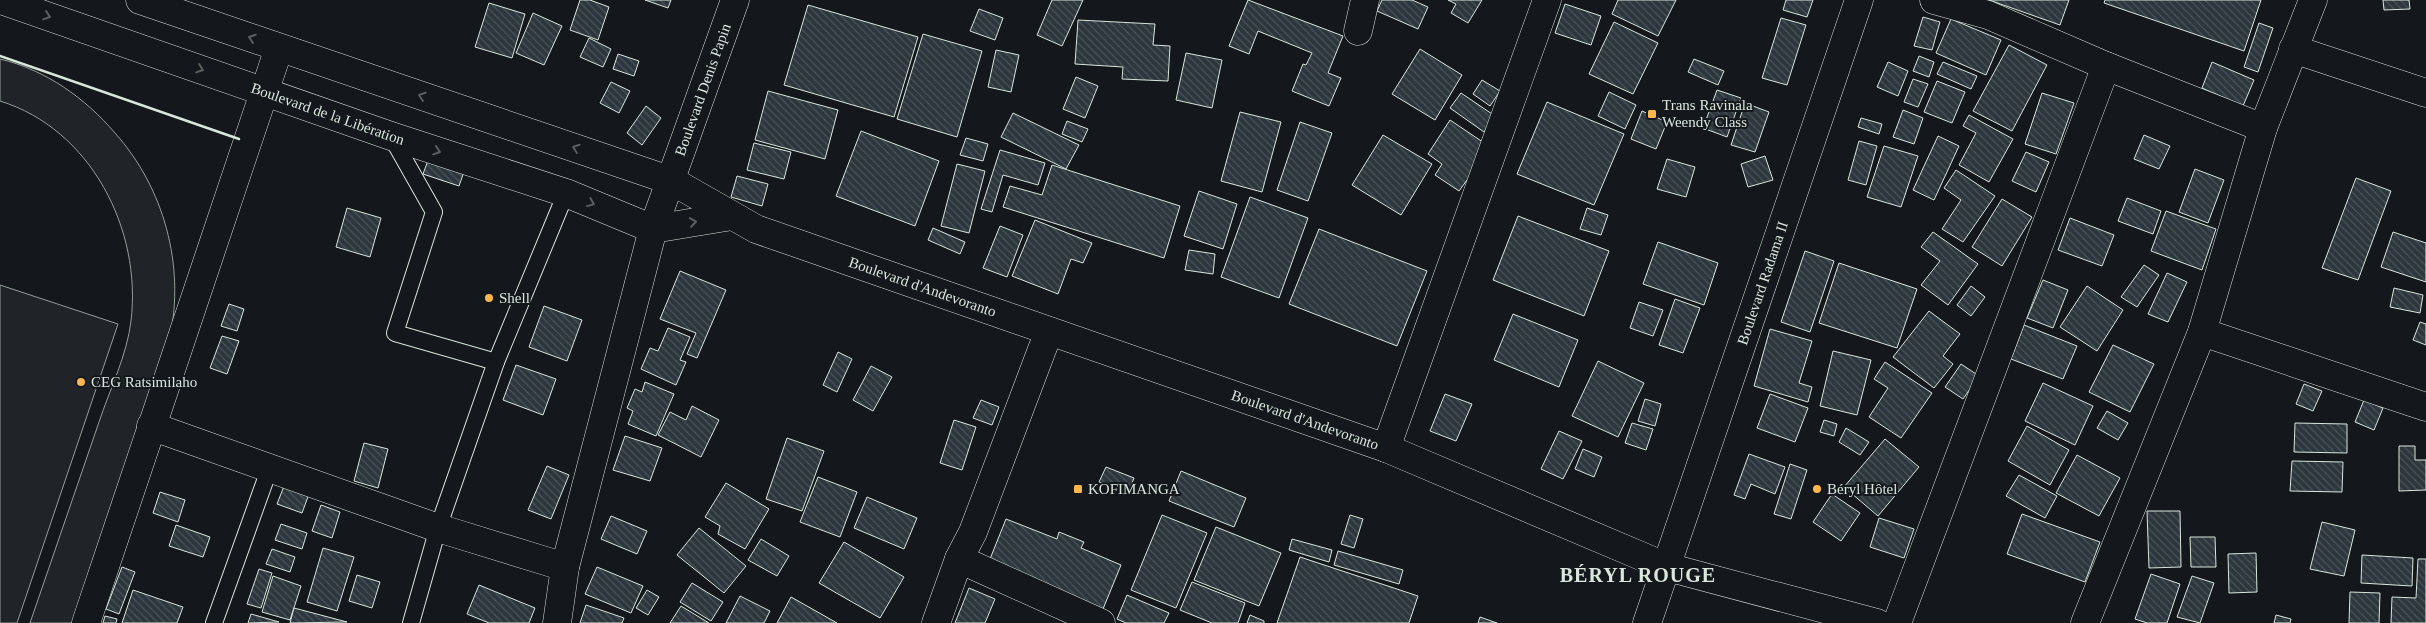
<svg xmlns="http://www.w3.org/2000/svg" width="2426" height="623" viewBox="0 0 2426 623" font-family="'Times New Roman',serif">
  <defs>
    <pattern id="building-back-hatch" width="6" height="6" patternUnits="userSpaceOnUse" patternTransform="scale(1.25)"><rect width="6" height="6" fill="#2c363c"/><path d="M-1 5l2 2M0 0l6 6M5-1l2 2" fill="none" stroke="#4a5358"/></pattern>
  </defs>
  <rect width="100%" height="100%" fill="#14181c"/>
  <g fill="#202428" stroke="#939e99">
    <path d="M0,59C46,70 85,98 115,133C164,188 185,265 170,337C162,377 144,417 131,455C111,511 92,567 72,623H30C53,556 76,489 99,422C110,389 127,355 131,321C142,230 91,129 0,101Z"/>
    <path d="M0,285L118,324L17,623H0Z"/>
  </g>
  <g fill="url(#building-back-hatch)" stroke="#d8e6dc">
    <path d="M580,0H590L609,7L598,40L570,30Z"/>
    <path d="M645,0H671L668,8Z"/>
    <path d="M1052,0H1083L1062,46L1037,35Z"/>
    <path d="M1248,0L1343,36L1328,73L1341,78L1329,106L1292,91L1303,64L1306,65L1312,53L1258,31L1249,54L1229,46Z"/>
    <path d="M1382,0H1412L1428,7L1418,29L1377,11Z"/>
    <path d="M1448,0H1482L1468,23L1451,13L1456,4Z"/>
    <path d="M1618,0H1676L1658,36L1612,14Z"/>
    <path d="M1786,0H1813L1807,17L1783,10Z"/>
    <path d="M1989,0H2069L2060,25Z"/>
    <path d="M2105,0H2261L2244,51L2104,3Z"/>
    <path d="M2383,0H2409L2410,9L2384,10Z"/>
    <path d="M489,3L525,14L512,58L475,47Z"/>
    <path d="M1565,4L1601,16L1591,45L1555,33Z"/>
    <path d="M808,5L918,37L894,117L784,85Z"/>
    <path d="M979,9L1003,18L995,40L970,31Z"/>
    <path d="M533,13L562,26L544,65L516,53Z"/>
    <path d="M1923,17L1940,22L1932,50L1914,46Z"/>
    <path d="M1781,18L1806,25L1787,85L1762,78Z"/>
    <path d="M1951,19L2001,40L1986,75L1936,53Z"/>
    <path d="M1078,20L1155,24L1153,45L1170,46L1168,81L1122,79L1123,67L1075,64Z"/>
    <path d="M1614,22L1658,43L1633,94L1589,74Z"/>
    <path d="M2259,23L2273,28L2258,72L2244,67Z"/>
    <path d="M923,34L982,51L957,137L897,119Z"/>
    <path d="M589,38L611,49L603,67L580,57Z"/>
    <path d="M2009,45L2047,65L2012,131L1973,111Z"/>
    <path d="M1420,49L1462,75L1435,120L1392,94Z"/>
    <path d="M996,50L1019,55L1011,92L988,87Z"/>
    <path d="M1186,53L1222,60L1212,108L1176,100Z"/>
    <path d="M618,54L639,61L634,76L613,69Z"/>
    <path d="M1919,56L1934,62L1929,77L1913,71Z"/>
    <path d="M1694,59L1724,71L1718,85L1688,72Z"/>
    <path d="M1888,62L1908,71L1898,96L1877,87Z"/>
    <path d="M1943,62L1977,76L1971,89L1937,74Z"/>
    <path d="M2212,62L2254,80L2243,106L2202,88Z"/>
    <path d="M1076,77L1098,86L1085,118L1063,109Z"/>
    <path d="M1913,79L1928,84L1918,107L1904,102Z"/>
    <path d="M1482,80L1500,91L1490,106L1473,94Z"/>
    <path d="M1937,81L1965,92L1952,123L1924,112Z"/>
    <path d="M611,82L630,91L619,113L600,103Z"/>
    <path d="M1717,90L1741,98L1727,137L1703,128Z"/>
    <path d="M768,91L838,110L825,159L755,140Z"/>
    <path d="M1609,92L1636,105L1625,129L1598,116Z"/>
    <path d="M1461,93L1495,116L1484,132L1450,108Z"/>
    <path d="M2042,93L2074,103L2056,154L2025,144Z"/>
    <path d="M1547,102L1624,134L1594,205L1517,174Z"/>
    <path d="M1745,103L1769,112L1755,152L1731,145Z"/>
    <path d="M646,106L661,118L642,145L627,133Z"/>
    <path d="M1903,110L1923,118L1914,144L1893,137Z"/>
    <path d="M1642,111L1667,122L1656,149L1631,139Z"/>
    <path d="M1240,112L1281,122L1262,192L1221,181Z"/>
    <path d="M1013,113L1079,145L1066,169L1001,137Z"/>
    <path d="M1969,115L2013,139L1989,182L1959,165L1976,133L1963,126Z"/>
    <path d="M1861,118L1882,124L1879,134L1858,127Z"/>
    <path d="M1450,120L1502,155L1480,189L1467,180L1459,191L1435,175L1442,164L1428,154Z"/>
    <path d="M1067,121L1088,129L1082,142L1062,134Z"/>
    <path d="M1300,122L1332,133L1308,201L1277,190Z"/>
    <path d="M861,131L939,161L915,226L836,196Z"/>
    <path d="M1383,135L1432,164L1401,215L1352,185Z"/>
    <path d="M2144,135L2170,146L2159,169L2134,159Z"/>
    <path d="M1938,136L1959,146L1934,200L1913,190Z"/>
    <path d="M966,138L988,144L983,161L960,155Z"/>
    <path d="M1859,141L1877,146L1866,185L1848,180Z"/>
    <path d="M754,143L791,152L784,179L747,170Z"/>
    <path d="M1884,146L1918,156L1901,207L1867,197Z"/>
    <path d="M1000,150L1045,163L1038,185L1003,175L992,212L981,209Z"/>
    <path d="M2026,152L2049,162L2036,192L2012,181Z"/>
    <path d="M430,155L466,166L459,186L423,174Z"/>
    <path d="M1765,156L1773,180L1748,187L1741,164Z"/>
    <path d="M1667,159L1695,167L1686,197L1657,189Z"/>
    <path d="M957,164L985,171L969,233L941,226Z"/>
    <path d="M1052,165L1180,206L1164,258L1003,207L1010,186L1042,195Z"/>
    <path d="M2195,169L2224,180L2208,223L2179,212Z"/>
    <path d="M1956,170L1995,196L1963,242L1942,229L1961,200L1944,188Z"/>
    <path d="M737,176L768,184L762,206L731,197Z"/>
    <path d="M2356,178L2391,191L2358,280L2322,268Z"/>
    <path d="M1199,191L1237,204L1223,249L1184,236Z"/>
    <path d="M1250,197L1308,218L1279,298L1221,277Z"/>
    <path d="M2127,198L2161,211L2153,234L2118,221Z"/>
    <path d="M2002,199L2032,217L2002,266L1972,247Z"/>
    <path d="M347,208L381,218L370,257L336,247Z"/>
    <path d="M1587,208L1608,215L1601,235L1580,229Z"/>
    <path d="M2166,211L2216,229L2202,270L2151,251Z"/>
    <path d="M1518,216L1609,251L1584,316L1493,280Z"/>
    <path d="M2070,218L2114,235L2102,266L2058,250Z"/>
    <path d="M1035,220L1092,243L1083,263L1071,259L1058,294L1012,276Z"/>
    <path d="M1000,226L1023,235L1007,277L983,268Z"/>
    <path d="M933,228L965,242L960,254L928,240Z"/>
    <path d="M1319,229L1427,271L1397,346L1289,304Z"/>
    <path d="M1933,232L1978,264L1948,305L1921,285L1940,261L1921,247Z"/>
    <path d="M2393,232L2426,243V282L2381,267Z"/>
    <path d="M1658,242L1718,263L1704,305L1643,284Z"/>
    <path d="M1189,250L1215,254L1213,274L1185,270Z"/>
    <path d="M1805,251L1834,261L1810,332L1781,322Z"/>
    <path d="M1839,263L1917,289L1897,348L1819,323Z"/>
    <path d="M2144,265L2159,275L2137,307L2121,297Z"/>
    <path d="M680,271L726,290L697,358L687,354L696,333L660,319Z"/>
    <path d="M2167,273L2187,282L2168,322L2148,314Z"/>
    <path d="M2043,280L2068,290L2053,328L2027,318Z"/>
    <path d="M1971,286L1985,297L1971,316L1957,305Z"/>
    <path d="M2087,286L2123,310L2097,351L2060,327Z"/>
    <path d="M2394,288L2423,295L2420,313L2390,307Z"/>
    <path d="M1675,299L1700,308L1683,353L1659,345Z"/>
    <path d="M1639,302L1663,310L1653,336L1630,328Z"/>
    <path d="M229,304L244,309L237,331L221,326Z"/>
    <path d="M544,306L582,320L567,361L529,347Z"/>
    <path d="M1929,311L1960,334L1943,356L1953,364L1934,388L1893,357Z"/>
    <path d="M1513,314L1578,340L1559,387L1494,360Z"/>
    <path d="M2420,322L2426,324V345L2413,340Z"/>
    <path d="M2024,325L2077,346L2063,379L2011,359Z"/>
    <path d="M668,328L690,337L680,360L686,362L676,385L641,369L650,348L658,351Z"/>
    <path d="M1770,329L1812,341L1799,383L1812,387L1808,402L1754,386Z"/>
    <path d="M222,336L239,341L227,374L210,368Z"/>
    <path d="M2113,345L2154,364L2130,412L2089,392Z"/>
    <path d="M1833,351L1871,360L1857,415L1820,406Z"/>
    <path d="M838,352L852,359L837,392L823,385Z"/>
    <path d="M1598,361L1644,383L1618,437L1572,416Z"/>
    <path d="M1885,362L1932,393L1901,438L1869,417L1888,388L1874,379Z"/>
    <path d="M1961,364L1979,376L1963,399L1945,387Z"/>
    <path d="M516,365L556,379L543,415L503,400Z"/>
    <path d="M871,366L892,377L873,411L853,400Z"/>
    <path d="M645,382L674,394L656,436L628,424L633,411L627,408L635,389L642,392Z"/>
    <path d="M2043,383L2093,406L2075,445L2025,421Z"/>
    <path d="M2304,384L2322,391L2313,411L2296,404Z"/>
    <path d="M1445,394L1472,404L1456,441L1430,431Z"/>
    <path d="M1770,394L1808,408L1795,442L1757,428Z"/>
    <path d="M1645,399L1661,404L1655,426L1638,421Z"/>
    <path d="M981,400L999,407L992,425L973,418Z"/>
    <path d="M2364,400L2383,408L2374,430L2355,422Z"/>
    <path d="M692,406L719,420L701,457L658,435L670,412L686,420Z"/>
    <path d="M2107,411L2128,423L2118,440L2097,428Z"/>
    <path d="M954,420L976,427L962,470L940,463Z"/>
    <path d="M1824,420L1837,424L1834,436L1820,432Z"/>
    <path d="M1632,423L1653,429L1646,450L1625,443Z"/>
    <path d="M2295,423L2347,424V453L2294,452Z"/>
    <path d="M2027,426L2069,450L2050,485L2008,461Z"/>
    <path d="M1846,428L1869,442L1860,455L1839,442Z"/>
    <path d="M1559,431L1582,441L1563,479L1541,469Z"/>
    <path d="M625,436L662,448L650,481L613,470Z"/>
    <path d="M787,438L824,451L802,511L766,499Z"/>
    <path d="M1885,439L1919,467L1878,516L1844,487Z"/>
    <path d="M364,443L388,449L378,488L354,481Z"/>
    <path d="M2399,446H2415V460H2426V490L2399,491Z"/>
    <path d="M1583,449L1602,457L1594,477L1575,469Z"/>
    <path d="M1749,454L1785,467L1775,494L1751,484L1745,499L1734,495Z"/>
    <path d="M2077,455L2120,478L2099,516L2056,493Z"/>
    <path d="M2292,461L2343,462L2342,492L2290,491Z"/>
    <path d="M1790,464L1807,470L1791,519L1774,514Z"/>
    <path d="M547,466L569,475L551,519L528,510Z"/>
    <path d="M1106,467L1134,478L1128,493L1099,482Z"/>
    <path d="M1181,471L1246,498L1234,527L1169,501Z"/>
    <path d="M2019,475L2057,496L2045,518L2006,496Z"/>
    <path d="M818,477L857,492L840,537L800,522Z"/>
    <path d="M726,483L769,509L745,549L718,534L720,526L705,517Z"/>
    <path d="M284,486L309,494L302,513L277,504Z"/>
    <path d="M160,492L185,500L178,522L153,513Z"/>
    <path d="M1832,494L1860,513L1841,541L1813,522Z"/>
    <path d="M867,497L917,518L904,549L854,528Z"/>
    <path d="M321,505L340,512L332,538L312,531Z"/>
    <path d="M2147,511H2180L2181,567L2149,568Z"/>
    <path d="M2022,514L2100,542L2085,582L2007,554Z"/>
    <path d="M1162,515L1207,533L1176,608L1131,590Z"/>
    <path d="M1350,515L1363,519L1354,548L1341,544Z"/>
    <path d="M611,516L647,531L637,554L601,539Z"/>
    <path d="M1879,518L1914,529L1904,558L1870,547Z"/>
    <path d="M1006,519L1057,539L1059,532L1084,542L1081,548L1121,565L1103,609L988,564Z"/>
    <path d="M2322,522L2355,530L2344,576L2310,569Z"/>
    <path d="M281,524L307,533L302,549L275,540Z"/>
    <path d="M176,525L210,537L203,557L169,546Z"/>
    <path d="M1216,527L1281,553L1259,606L1194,580Z"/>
    <path d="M699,528L746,566L724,593L677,555Z"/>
    <path d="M2190,537H2215L2216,567H2191Z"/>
    <path d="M761,539L789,556L777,576L748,560Z"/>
    <path d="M1292,539L1332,550L1329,562L1289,550Z"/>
    <path d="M844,542L904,577L880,618L819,583Z"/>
    <path d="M323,548L354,557L337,611L307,602Z"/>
    <path d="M272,549L295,557L290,572L266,564Z"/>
    <path d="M1338,551L1403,570L1399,584L1334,565Z"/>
    <path d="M2256,553L2257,592L2229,593L2228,554Z"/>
    <path d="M2362,555L2413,558L2412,586L2361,583Z"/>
    <path d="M1300,557L1418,596L1409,623H1277Z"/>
    <path d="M2418,559H2426V623H2391L2392,597L2416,598Z"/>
    <path d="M122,567L135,572L119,614L106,609Z"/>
    <path d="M597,567L643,586L631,613L585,594Z"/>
    <path d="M259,569L272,573L261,608L247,604Z"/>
    <path d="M2151,574L2180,584L2167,623H2147L2135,619Z"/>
    <path d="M357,575L380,582L372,608L349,601Z"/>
    <path d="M273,576L301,586L290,620L262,612Z"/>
    <path d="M2192,576L2214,583L2200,623L2177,617Z"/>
    <path d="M1192,582L1245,603L1238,623H1212L1180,610Z"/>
    <path d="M692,583L723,602L711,621L680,602Z"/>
    <path d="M479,585L535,608L529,623H489L467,614Z"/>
    <path d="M969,588L995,599L985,623H955Z"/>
    <path d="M133,590L183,607L177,623H122Z"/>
    <path d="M647,590L659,597L648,615L636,608Z"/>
    <path d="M2350,592L2380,593L2379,623H2349Z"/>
    <path d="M1127,595L1169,613L1164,623H1126L1117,619Z"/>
    <path d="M740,596L770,611L764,623H726Z"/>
    <path d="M791,597L837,623H777Z"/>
    <path d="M586,605L624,618L622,623H580Z"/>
    <path d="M681,606L709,623H670Z"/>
    <path d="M294,608L347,622L290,623Z"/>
    <path d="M251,614L279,622L248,623Z"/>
    <path d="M1250,615L1264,621V623H1247Z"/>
    <path d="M2276,615L2291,619L2290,623H2274Z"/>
    <path d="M105,616L117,619L116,623H103Z"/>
    <path d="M1480,617L1497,623H1478Z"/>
  </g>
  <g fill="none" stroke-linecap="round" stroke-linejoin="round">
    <defs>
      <g id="lane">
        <path d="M391,136L434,212L395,333L496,362"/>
        <path d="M214,623L270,467"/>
        <path d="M411,623L438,528L496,362L566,193"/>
      </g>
      <g id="street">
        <path d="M1934,0L1988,15L2106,66"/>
        <path d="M1358,31L1365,0"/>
        <path d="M2293,49L2426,93"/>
        <path d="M2202,332L2426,407"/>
        <path d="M151,426L438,528L565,567"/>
        <path d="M1386,448L1547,0"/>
        <path d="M959,559L1101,623"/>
        <path d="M86,623L279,48"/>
        <path d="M557,623L565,567L653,229"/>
        <path d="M936,623L959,559L973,532L1049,331"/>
        <path d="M1897,623L2106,66L2263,128"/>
        <path d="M2085,623L2202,332L2263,128L2313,0"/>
      </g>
      <g id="secondary">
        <path id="s1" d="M1,0L391,136L566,193L653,229"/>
        <path id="s2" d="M140,0L672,181L756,229L1386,448L1667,567L1877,623"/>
        <path id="s3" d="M653,229L735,0"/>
        <path d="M653,229L732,216"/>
        <path id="s4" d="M1647,623L1859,0"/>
      </g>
    </defs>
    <use href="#lane" stroke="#d8e6dc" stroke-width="18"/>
    <use href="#street" stroke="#d8e6dc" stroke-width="29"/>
    <use href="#secondary" stroke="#d8e6dc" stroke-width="29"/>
    <use href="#lane" stroke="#14181c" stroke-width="16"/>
    <use href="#street" stroke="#14181c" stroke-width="28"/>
    <use href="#secondary" stroke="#14181c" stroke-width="28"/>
    <path stroke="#d8e6dc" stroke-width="2.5" d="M0,56L239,139"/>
  </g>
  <defs><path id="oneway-chevron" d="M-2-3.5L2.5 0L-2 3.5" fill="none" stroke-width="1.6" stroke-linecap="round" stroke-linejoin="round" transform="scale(1.25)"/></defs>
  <g stroke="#59605f">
    <use href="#oneway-chevron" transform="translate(47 16) rotate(19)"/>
    <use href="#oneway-chevron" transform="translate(252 38) rotate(-161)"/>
    <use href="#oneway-chevron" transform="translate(200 69) rotate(19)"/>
    <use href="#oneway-chevron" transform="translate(422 96) rotate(-161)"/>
    <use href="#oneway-chevron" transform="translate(576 148) rotate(-161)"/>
    <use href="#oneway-chevron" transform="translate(437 151) rotate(18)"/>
    <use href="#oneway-chevron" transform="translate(591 203) rotate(22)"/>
    <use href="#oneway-chevron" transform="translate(693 222) rotate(-9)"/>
  </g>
  <g fill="#ffb74d" stroke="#14181c" stroke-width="2">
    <rect x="1647" y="109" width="10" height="10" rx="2.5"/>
    <circle cx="489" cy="298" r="5"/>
    <circle cx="81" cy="382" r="5"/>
    <rect x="1073" y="484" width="10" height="10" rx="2.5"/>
    <circle cx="1817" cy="489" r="5"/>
  </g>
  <g text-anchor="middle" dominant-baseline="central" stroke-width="4" stroke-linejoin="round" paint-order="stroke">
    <g font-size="15" fill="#d8e6dc" stroke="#14181c">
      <text stroke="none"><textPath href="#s3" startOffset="148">Boulevard Denis Papin</textPath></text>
      <text stroke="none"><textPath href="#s1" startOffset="346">Boulevard de la Libération</textPath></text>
      <text stroke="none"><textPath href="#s4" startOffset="359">Boulevard Radama II</textPath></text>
      <text stroke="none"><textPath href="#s2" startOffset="835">Boulevard d'Andevoranto</textPath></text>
      <text stroke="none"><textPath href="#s2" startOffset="1240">Boulevard d'Andevoranto</textPath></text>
    </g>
    <g font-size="15" fill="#d8e6dc" stroke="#14181c" text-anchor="start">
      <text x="1662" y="105">Trans Ravinala<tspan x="1662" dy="17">Weendy Class</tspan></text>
      <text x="499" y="298">Shell</text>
      <text x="91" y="382">CEG Ratsimilaho</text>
      <text x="1088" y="489">KOFIMANGA</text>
      <text x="1827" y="489">Béryl Hôtel</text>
    </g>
    <g font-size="20" font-weight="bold" letter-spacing="1" fill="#d8e6dc" stroke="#14181c">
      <text x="1638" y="575">BÉRYL ROUGE</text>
    </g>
  </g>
</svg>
